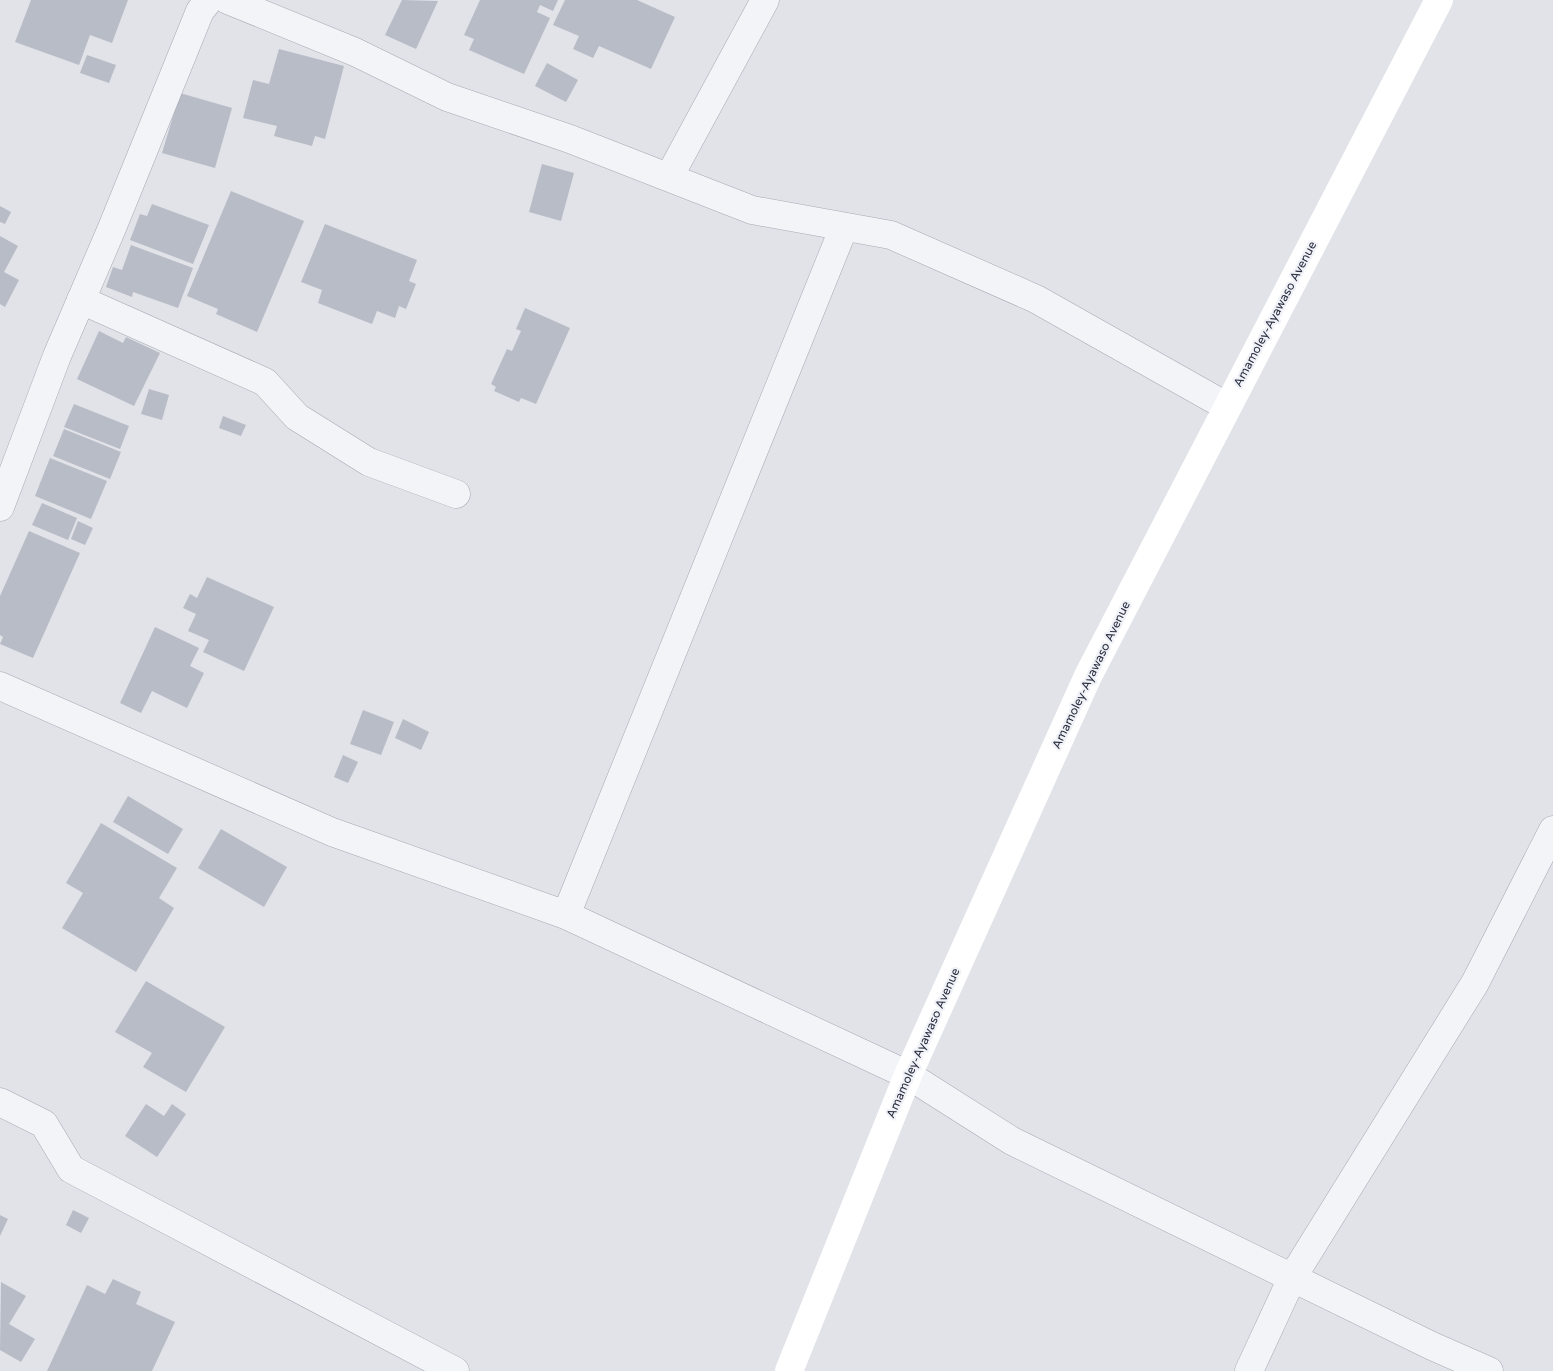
<svg xmlns="http://www.w3.org/2000/svg" width="1553" height="1371" viewBox="0 0 1553 1371" font-family="'Varela Round',sans-serif">
  <rect width="100%" height="100%" fill="#e1e3e9"/>
  <g fill="#b8bcc6">
    <path d="M31,0H128L112,43L90,35L79,65L15,42Z"/>
    <path d="M402,0L438,1L416,49L385,35Z"/>
    <path d="M480,0H558L553,11L540,5L537,12L550,18L524,74L469,50L474,39L464,35Z"/>
    <path d="M565,0H637L675,17L651,69L599,46L593,58L573,49L579,36L553,25Z"/>
    <path d="M279,49L344,66L325,139L315,136L312,146L274,136L277,126L243,118L253,80L269,84Z"/>
    <path d="M87,55L116,65L109,83L80,73Z"/>
    <path d="M547,63L578,80L566,102L535,86Z"/>
    <path d="M180,93L232,108L215,168L162,153Z"/>
    <path d="M542,164L574,173L561,221L529,212Z"/>
    <path d="M231,191L304,221L257,332L216,314L218,309L187,296Z"/>
    <path d="M152,204L209,225L193,264L130,240L140,214L147,216Z"/>
    <path d="M0,206L11,212L5,224L0,222Z"/>
    <path d="M325,224L417,260L409,281L416,284L406,309L399,306L395,318L377,311L372,324L318,303L322,290L301,282Z"/>
    <path d="M0,236L18,246L4,272L19,280L5,307L0,304Z"/>
    <path d="M131,245L193,268L178,308L133,292L132,297L106,287L113,267L122,270Z"/>
    <path d="M525,308L570,328L536,404L521,398L519,402L494,391L496,387L491,384L507,349L512,351L521,331L516,329Z"/>
    <path d="M99,331L123,343L126,337L160,353L134,406L77,379Z"/>
    <path d="M149,389L169,395L162,420L141,414Z"/>
    <path d="M74,404L129,426L120,449L64,427Z"/>
    <path d="M223,416L246,425L241,436L219,428Z"/>
    <path d="M64,429L121,452L110,479L53,456Z"/>
    <path d="M50,458L107,481L91,519L35,496Z"/>
    <path d="M42,503L77,518L68,540L32,525Z"/>
    <path d="M78,521L93,528L85,545L71,539Z"/>
    <path d="M29,531L80,553L33,658L0,644L3,637L0,635V596Z"/>
    <path d="M207,577L274,607L244,671L203,652L209,640L188,631L196,614L183,608L190,594L197,598Z"/>
    <path d="M155,627L199,648L190,666L204,673L187,708L152,691L141,713L120,703Z"/>
    <path d="M363,710L394,722L381,755L350,744Z"/>
    <path d="M403,719L429,732L421,750L395,738Z"/>
    <path d="M343,755L358,762L348,783L334,777Z"/>
    <path d="M128,796L183,829L168,854L113,822Z"/>
    <path d="M101,823L177,868L159,898L174,908L136,972L62,928L83,893L66,883Z"/>
    <path d="M221,829L287,867L264,907L198,868Z"/>
    <path d="M146,981L225,1027L186,1092L143,1067L152,1053L115,1032Z"/>
    <path d="M146,1104L164,1116L172,1104L186,1114L157,1157L125,1136Z"/>
    <path d="M73,1210L89,1218L81,1233L66,1225Z"/>
    <path d="M0,1215L8,1219L0,1236Z"/>
    <path d="M113,1279L141,1292L136,1304L175,1322L152,1371H47L87,1285L105,1294Z"/>
    <path d="M1,1282L26,1296L9,1324L35,1339L21,1362L0,1350Z"/>
  </g>
  <g fill="none" stroke-linecap="round" stroke-linejoin="round">
    <defs>
      <g id="street">
        <path d="M228,0L355,52L447,97L570,139L752,210L891,235L1036,299L1226,406"/>
        <path d="M669,177L765,0"/>
        <path d="M81,300L265,382L297,417L369,462L456,494"/>
        <path d="M0,507L57,356L112,228L200,11L209,0"/>
        <path d="M0,686L332,832L566,915L908,1075L1012,1141L1432,1346L1489,1371"/>
        <path d="M566,915L844,227"/>
        <path d="M0,1102L44,1124L71,1169L455,1371"/>
        <path d="M1249,1371L1292,1278L1475,983L1553,830"/>
      </g>
    </defs>
    <use href="#street" stroke="#a6a9b3" stroke-width="29"/>
    <use href="#street" stroke="#f3f4f8" stroke-width="28"/>
    <path stroke="#fff" stroke-width="28" d="M789,1371L908,1075L1088,676L1439,0"/>
  </g>
  <g text-anchor="middle" dominant-baseline="central" stroke-width="4.5" stroke-linejoin="round" paint-order="stroke">
    <g font-size="12" fill="#2a2f40" stroke="#f0f2f7">
      <text transform="translate(1275 314) rotate(-62)">Amamoley-Ayawaso Avenue</text>
      <text transform="translate(1091 675) rotate(-64)">Amamoley-Ayawaso Avenue</text>
      <text transform="translate(923 1043) rotate(-66)">Amamoley-Ayawaso Avenue</text>
    </g>
  </g>
</svg>
